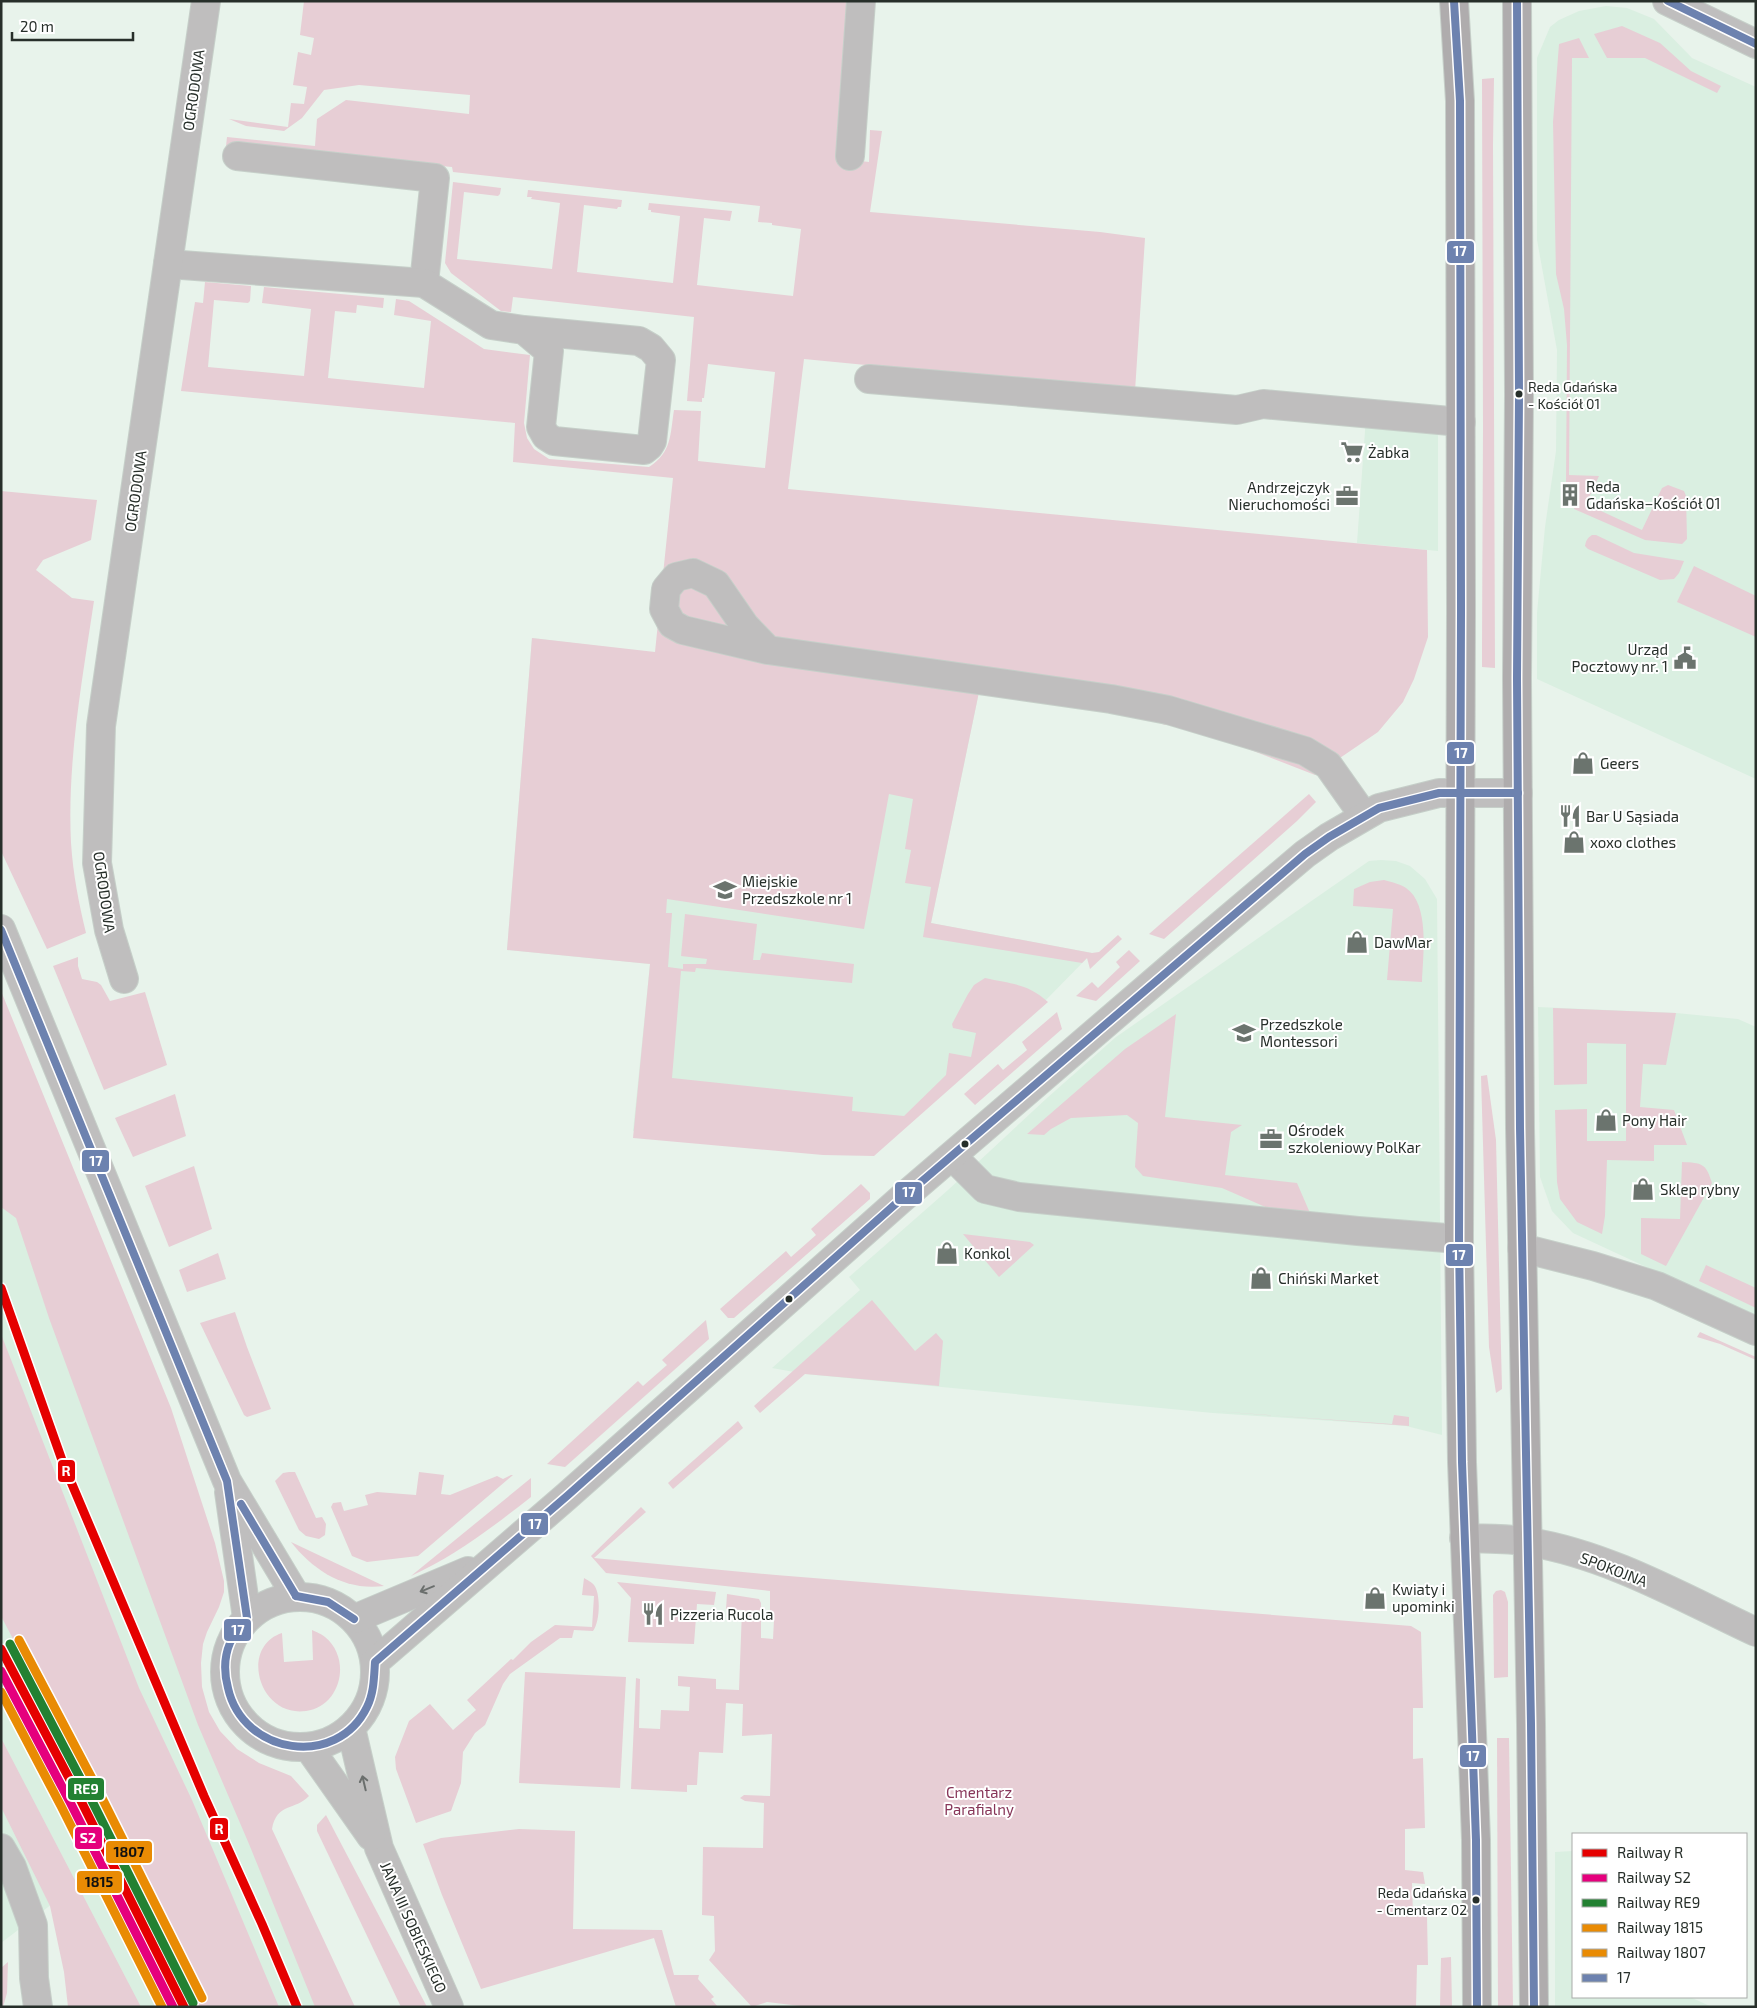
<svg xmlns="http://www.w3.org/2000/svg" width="1757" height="2008" viewBox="0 0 1757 2008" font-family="'Exo 2',sans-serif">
  <rect width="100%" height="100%" fill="#e8f3eb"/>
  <g fill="#daefe1">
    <path d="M1606,6L1627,8L1654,19L1692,58L1756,87V779L1537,679V613L1545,527L1556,451L1557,350L1537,240V58L1550,27L1559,20L1579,11Z"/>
    <path d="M1367,403L1438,409V551L1357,543Z"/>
    <path d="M532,638L979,692L931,923L1092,953L1043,1003L874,1151L633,1131L650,964L507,950Z"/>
    <path d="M1381,860L1396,861L1410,866L1425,879L1437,899L1442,1435L1406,1426L1213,1413L805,1374L772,1368L860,1290L849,1277L948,1190L1047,1098L1116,1037L1369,861Z"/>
    <path d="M1538,1007L1676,1013L1738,1019L1756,1027V1318L1573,1233L1552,1211L1540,1177Z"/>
    <path d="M1,1034L184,1662L332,2007H77L56,1901L1,1943Z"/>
    <path d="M1573,1851V1997H1690L1712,2007H1555V1852Z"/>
  </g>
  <g fill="#e7ced5">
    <path d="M304,1H847L837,158L869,162L870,130L882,131L870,212L1100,232L1145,238L1135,391L804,359L788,489L1427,550L1428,637L1414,679L1403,702L1378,732L1315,775L1179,722L1165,725L1145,717L979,692L931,923L1092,953L1099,952L1118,935L1122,939L1090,969L1087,958L1082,963L923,937L931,887L905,883L911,850L905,849L913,799L889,794L864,929L667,899L666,913H672L668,967L683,969V964H706L707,959L681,956L685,914L757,924L753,960H760L762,953L854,964L852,983L696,968L695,972L681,971L672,1078L853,1097L852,1111L904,1116L946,1075L949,1053L971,1057L976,1033L953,1028L952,1024L968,994L974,985L985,978C1011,984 1027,983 1048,1002L874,1156L823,1155L633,1138L650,964L507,950L532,638L655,652L673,478L513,462L515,423L181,391L195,302L203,303L205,282L251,286L250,301L248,303L214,300L208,367L304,376L311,309L262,303L264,287L384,298L383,308L357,305L356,313L335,311L328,378L424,388L431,321L394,315L396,299L409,301L484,349L530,355L524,423L527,438L534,449L549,459L649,467C672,452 670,435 674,410L701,411L698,461L765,468L775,372L708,364L704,398H702V402L687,401L694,317L513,297L511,312L501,311L451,273L445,263L453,182L501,188L500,194L498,196L464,192L457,259L552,269L560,203L531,199L532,197H527L528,190L622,200L621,207H618L617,209L584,205L577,272L673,283L680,216L651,212V210H648L649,203L732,211L730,221L704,218L697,285L793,296L801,229L772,225V223L758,222L760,206L453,172L452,167L226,146L227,137L315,146L317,119L346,100L469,114L470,95L359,85L324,90L302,118L284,131L246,126L229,119L288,127L291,103L304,104L307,87L293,85L298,52L311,55L314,38L300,35Z"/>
    <path d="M1622,26L1660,43L1691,71L1721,86L1717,93L1645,58H1607L1594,34Z"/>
    <path d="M1579,38L1589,58H1572L1569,475L1599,476L1586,504L1642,530L1662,488L1668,485L1684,491L1686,496L1687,539L1682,544L1645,540L1574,509L1577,485L1566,484L1567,345L1564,309L1556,274L1553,122L1559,44Z"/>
    <path d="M1494,78L1493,145L1495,668L1482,667V648L1483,429L1482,79Z"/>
    <path d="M1,491L97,500L91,540L43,560L36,570L72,598L94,601C82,681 67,762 71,843C73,874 79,904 86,933L47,949L1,851Z"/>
    <path d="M1592,535H1596L1634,553L1684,561L1679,573L1674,579L1660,580L1588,549L1585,546C1586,541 1587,538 1592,535Z"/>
    <path d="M1694,566L1756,596V637L1677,602Z"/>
    <path d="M1309,794L1316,802L1297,821L1164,939L1149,934Z"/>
    <path d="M1384,880C1391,882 1400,884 1406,888C1430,904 1423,956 1422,982L1387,980L1393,909L1353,906L1354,889L1370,882Z"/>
    <path d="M1129,950L1140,961L1096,1001L1076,996L1092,982L1098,988L1120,967L1116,962Z"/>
    <path d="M78,957V966L82,979L97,982L101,985L110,1001L145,992L167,1065L104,1090L53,966Z"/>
    <path d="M1,991L171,1408L215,1543L224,1581V1592L219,1607L207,1632L203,1644L201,1663L202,1687L209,1712L220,1731L237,1749L259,1763L291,1776L309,1796C295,1811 277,1802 272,1829L355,2007H315L249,1844L198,1725L49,1318L16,1218L1,1207Z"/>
    <path d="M1553,1008L1676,1013L1666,1065L1643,1064L1640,1107L1674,1110L1687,1145H1654V1161L1607,1160L1605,1216L1602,1234L1577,1222L1560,1199L1557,1182L1555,1110L1587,1109V1141H1626V1044L1587,1043V1084L1554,1085Z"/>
    <path d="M1057,1012L1062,1029L975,1105L964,1094L998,1064L1003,1070L1027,1050L1022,1042Z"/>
    <path d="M1176,1014L1165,1117L1242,1125L1231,1132L1225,1175L1297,1183L1310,1213L1270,1209L1222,1188L1143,1176L1135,1167L1138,1123L1127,1115L1071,1118L1051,1129L1044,1135L1027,1134L1125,1049Z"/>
    <path d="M1487,1075L1496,1140L1502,1389L1496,1393L1489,1347L1481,1076Z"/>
    <path d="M175,1094L186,1136L133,1157L115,1118Z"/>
    <path d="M1682,1162C1702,1163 1706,1163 1712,1183L1666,1266L1641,1254V1218L1680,1219Z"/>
    <path d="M194,1166L212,1229L169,1247L145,1186Z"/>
    <path d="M861,1184L870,1193V1199L734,1318H728L720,1309L786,1251L791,1257L816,1235L811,1229Z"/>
    <path d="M963,1234L1030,1242L1034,1245L999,1277Z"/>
    <path d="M218,1253L226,1279L187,1292L179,1270Z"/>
    <path d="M1706,1265L1756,1288V1308L1699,1281Z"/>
    <path d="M872,1300L915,1351L936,1333L943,1341L939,1386L805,1374L760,1413L754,1406Z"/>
    <path d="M235,1312L247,1347L271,1409L247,1417L244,1415L200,1323Z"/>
    <path d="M706,1320L709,1339L565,1467L547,1464L638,1381L643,1386L667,1365L662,1360Z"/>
    <path d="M1700,1332L1756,1357V1360L1720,1344L1697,1337Z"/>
    <path d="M1,1334L139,1688L192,1800L279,2007H200L164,1938L136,1864L116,1835L1,1616Z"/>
    <path d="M1213,1411L1392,1424L1394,1415L1409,1417V1426Z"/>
    <path d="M738,1421L743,1428L673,1489L668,1483Z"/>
    <path d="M289,1472H295L316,1518L322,1517L326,1524L325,1535L319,1539L306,1536L299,1530L275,1481L283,1473Z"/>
    <path d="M419,1472L444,1475L441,1494L450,1495L497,1476L503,1479L511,1475H513L418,1556L367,1562L352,1556L331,1507L333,1503L341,1502L344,1511L368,1505L365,1495L377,1492L416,1495Z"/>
    <path d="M531,1478V1497C494,1526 455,1556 411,1576Z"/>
    <path d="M641,1507L646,1512L594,1558L776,1575L1411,1626L1421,1632L1423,1708H1413V1759L1423,1758L1425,1828L1405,1829V1870L1423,1872L1425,1884L1412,1883L1413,1916H1427L1428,1965H1417L1416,2007H809L767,2002L752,2007L709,1960L715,1951L714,1916L702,1915L703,1847L763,1848L764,1803L745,1801L740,1798L744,1795L770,1796L772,1734L742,1736L743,1704L726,1703L723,1753L699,1752L697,1785H687V1792L631,1789L636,1678L640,1679L639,1728L660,1729L661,1710L689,1711L690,1687L678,1686V1676L716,1679V1689L739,1690L742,1610L726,1609L727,1594L759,1599L761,1603V1638L773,1639L774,1620L770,1619V1591L606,1573L591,1556Z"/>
    <path d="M291,1542L384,1586C345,1591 314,1571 291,1542Z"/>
    <path d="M584,1578C587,1580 592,1582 594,1585C601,1594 600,1622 593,1631L574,1630L572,1638H560L510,1674L503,1684L485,1725L475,1733L463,1752L461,1783L451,1811L416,1823L396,1769L395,1757L409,1721L430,1704L453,1730L476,1710L467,1700L511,1659L513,1660L531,1642L555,1625L592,1627L594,1596L582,1595Z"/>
    <path d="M617,1582L716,1592L714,1605L697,1604L694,1644L628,1642L631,1598Z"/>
    <path d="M1501,1590L1505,1592L1508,1602V1677L1494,1678L1493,1595L1496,1591Z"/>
    <path d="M312,1630C316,1632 322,1634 325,1637C352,1659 341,1706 306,1711C259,1718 239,1647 282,1633L284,1662L313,1660Z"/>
    <path d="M525,1672L626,1677L620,1788L519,1783Z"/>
    <path d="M1,1738L141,2007H68L64,1972L50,1906L1,1807Z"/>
    <path d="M1497,1738H1509L1513,2007H1498Z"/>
    <path d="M326,1815L427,2007H401L317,1831V1825Z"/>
    <path d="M519,1829L575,1831L573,1929L662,1930L674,1975H699L698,1979L714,1997L711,1999L718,2007H676L654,1938L481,1989L442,1895L423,1844L441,1838Z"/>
    <path d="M1451,1957L1452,2007H1440L1441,1958Z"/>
    <path d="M8,1962L7,1993L3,2007H1V1968Z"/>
  </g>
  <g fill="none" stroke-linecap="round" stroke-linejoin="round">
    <defs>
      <g id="minor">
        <path d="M1667,1L1756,44"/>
        <path d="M237,156L435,178L424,283"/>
        <path d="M850,156L861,1"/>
        <path d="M168,264L424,283L491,325L524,330L549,351L541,427L546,436L554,441L644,450L649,446L652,441L661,360L651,348L639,341L524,330"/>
        <path d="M869,379L1237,410L1263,404L1461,422"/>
        <path d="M768,650L683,630L672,624L664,609L666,589L676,577L693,573L716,584L745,626L768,650L1111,699L1168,710L1305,751L1328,765L1364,816"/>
        <path d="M1,929L227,1481L296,1596"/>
        <path d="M124,979L109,930L97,863L101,726L206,1"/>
        <path d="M952,1156L985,1189L1019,1197L1358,1231L1459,1239"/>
        <path d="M1522,1248L1593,1266L1657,1286L1756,1331"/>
        <path d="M229,1492L247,1618"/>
        <path d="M1464,1538C1485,1539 1508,1538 1529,1542C1609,1555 1683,1598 1756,1632"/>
        <circle cx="300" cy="1672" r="75"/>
        <path d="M354,1619L468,1571"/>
        <path d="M375,1662L567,1496L900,1200L1175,964L1305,854L1329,837L1379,808L1439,793H1518"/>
        <path d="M351,1728L379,1848L449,2007"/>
        <path d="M309,1748L371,1836"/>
        <path d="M1,1848L12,1867L33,1925L34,1978L38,2007"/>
      </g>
      <g id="major">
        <path d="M1454,1L1460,101L1461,611L1459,1239L1462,1462L1476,1840L1477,2007"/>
        <path d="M1517,1L1519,395L1517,678L1520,1128L1531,1724L1534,2007"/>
      </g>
    </defs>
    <use href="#minor" stroke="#c6cfc9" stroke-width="30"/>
    <use href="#major" stroke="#c6cfc9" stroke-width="30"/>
    <use href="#minor" stroke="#bfbebe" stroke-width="28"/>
    <use href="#major" stroke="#afacad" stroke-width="28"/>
    <defs>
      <g id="bus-1">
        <path d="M1454,1L1460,101L1461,611L1459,1239L1462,1462L1476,1840L1477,2007"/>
        <path d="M1517,1L1519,395L1517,678L1520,1128L1531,1724L1534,2007"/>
        <path d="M1668,1L1756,44"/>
        <path d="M1,930L227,1481L247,1618C241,1626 234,1634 230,1643C224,1657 224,1673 228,1688C243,1755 337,1769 367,1707C374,1693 374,1677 375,1662L567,1496L900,1200L1305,854L1329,837L1379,808L1439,793H1518"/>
        <path d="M241,1504L296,1596"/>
        <path d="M296,1596L328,1602L354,1619"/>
      </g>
    </defs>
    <use href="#bus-1" stroke="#fff" stroke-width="11"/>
    <use href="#bus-1" stroke="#6d82af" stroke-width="8"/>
    <defs>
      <g id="rail-1">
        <path d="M1,1288L63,1463L204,1796L262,1924L297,2007"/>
        <path d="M1,1649L79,1797L184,2007"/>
      </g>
      <path id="rail-2" d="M1,1671L70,1802L173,2007"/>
      <path id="rail-3" d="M10,1644L88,1793L193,2003"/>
      <path id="rail-4" d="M1,1692L61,1806L162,2007"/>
      <path id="rail-5" d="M19,1640L97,1788L202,1998"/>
    </defs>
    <use href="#rail-1" stroke="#fff" stroke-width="12"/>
    <use href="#rail-2" stroke="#fff" stroke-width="12"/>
    <use href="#rail-3" stroke="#fff" stroke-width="12"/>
    <use href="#rail-4" stroke="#fff" stroke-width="12"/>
    <use href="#rail-5" stroke="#fff" stroke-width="12"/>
    <use href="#rail-1" stroke="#e50000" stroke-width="9"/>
    <use href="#rail-2" stroke="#e5007d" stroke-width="9"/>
    <use href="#rail-3" stroke="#238132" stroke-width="9"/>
    <use href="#rail-4" stroke="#e98b04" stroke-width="9"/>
    <use href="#rail-5" stroke="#e98b04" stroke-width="9"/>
  </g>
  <defs><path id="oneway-shaft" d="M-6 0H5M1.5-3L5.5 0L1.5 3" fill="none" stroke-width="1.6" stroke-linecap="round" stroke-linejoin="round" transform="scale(1.25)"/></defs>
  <g stroke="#6b6f6d">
    <use href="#oneway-shaft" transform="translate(427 1589) rotate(158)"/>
    <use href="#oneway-shaft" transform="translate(364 1783) rotate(-103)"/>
  </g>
  <defs>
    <symbol id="supermarket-bare" viewBox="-9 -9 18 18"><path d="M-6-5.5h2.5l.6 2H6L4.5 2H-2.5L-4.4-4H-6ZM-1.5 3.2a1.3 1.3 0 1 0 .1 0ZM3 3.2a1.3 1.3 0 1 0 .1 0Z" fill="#6b746e" stroke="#fff" stroke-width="2.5" paint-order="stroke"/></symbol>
    <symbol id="building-bare" viewBox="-9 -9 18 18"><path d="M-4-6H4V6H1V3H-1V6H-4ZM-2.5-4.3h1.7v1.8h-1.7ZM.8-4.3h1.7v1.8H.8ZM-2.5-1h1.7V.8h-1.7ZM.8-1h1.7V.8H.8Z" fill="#6b746e" stroke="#fff" stroke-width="2.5" paint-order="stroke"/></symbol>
    <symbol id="office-bare" viewBox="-9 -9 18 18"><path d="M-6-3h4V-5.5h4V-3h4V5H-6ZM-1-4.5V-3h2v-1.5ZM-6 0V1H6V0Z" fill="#6b746e" stroke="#fff" stroke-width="2.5" paint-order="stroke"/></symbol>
    <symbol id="civic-bare" viewBox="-9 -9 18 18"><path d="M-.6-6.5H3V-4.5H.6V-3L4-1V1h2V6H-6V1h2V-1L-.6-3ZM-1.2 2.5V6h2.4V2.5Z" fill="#6b746e" stroke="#fff" stroke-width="2.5" paint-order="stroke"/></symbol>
    <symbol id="shop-bare" viewBox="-9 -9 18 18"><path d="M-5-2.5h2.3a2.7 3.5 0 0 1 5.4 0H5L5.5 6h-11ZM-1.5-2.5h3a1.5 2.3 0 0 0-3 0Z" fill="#6b746e" stroke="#fff" stroke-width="2.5" paint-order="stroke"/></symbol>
    <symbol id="restaurant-bare" viewBox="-9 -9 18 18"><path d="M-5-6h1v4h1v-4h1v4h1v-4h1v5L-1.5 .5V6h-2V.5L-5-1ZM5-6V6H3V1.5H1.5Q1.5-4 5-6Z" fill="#6b746e" stroke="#fff" stroke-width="2.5" paint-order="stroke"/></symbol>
    <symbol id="school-bare" viewBox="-9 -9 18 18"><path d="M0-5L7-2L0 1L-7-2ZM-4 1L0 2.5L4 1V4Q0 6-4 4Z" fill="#6b746e" stroke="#fff" stroke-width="2.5" paint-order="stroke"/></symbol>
  </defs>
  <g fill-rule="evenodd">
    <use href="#supermarket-bare" x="1336" y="436" width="32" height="32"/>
    <use href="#building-bare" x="1554" y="479" width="32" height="32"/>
    <use href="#office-bare" x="1331" y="480" width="32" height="32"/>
    <use href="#civic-bare" x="1669" y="642" width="32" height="32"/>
    <use href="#shop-bare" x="1567" y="747" width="32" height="32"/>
    <use href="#restaurant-bare" x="1554" y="800" width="32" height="32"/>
    <use href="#shop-bare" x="1558" y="826" width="32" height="32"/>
    <use href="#school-bare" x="709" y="874" width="32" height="32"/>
    <use href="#shop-bare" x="1341" y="926" width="32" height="32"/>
    <use href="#school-bare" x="1228" y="1017" width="32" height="32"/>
    <use href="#shop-bare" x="1590" y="1104" width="32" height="32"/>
    <use href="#office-bare" x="1255" y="1123" width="32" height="32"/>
    <use href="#shop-bare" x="1627" y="1173" width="32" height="32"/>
    <use href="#shop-bare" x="931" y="1237" width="32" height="32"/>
    <use href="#shop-bare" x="1245" y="1262" width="32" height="32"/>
    <use href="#shop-bare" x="1359" y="1582" width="32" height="32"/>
    <use href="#restaurant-bare" x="637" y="1598" width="32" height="32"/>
  </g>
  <g fill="#272f2a" stroke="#fff" stroke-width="2">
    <circle cx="1519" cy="394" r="4.5"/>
    <circle cx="965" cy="1144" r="4.5"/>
    <circle cx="789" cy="1299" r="4.5"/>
    <circle cx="1476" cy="1900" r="4.5"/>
  </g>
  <g text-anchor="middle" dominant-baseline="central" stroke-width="4" stroke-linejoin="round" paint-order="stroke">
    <g font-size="14" fill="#272f2a" stroke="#fff" text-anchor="start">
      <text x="1528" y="386">Reda Gdańska<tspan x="1528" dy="17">- Kościół 01</tspan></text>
      <text x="1467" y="1892" text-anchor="end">Reda Gdańska<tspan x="1467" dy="17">- Cmentarz 02</tspan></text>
    </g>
    <g font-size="15" fill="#272f2a" stroke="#fff">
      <text transform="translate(193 90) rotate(-82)">OGRODOWA</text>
      <text transform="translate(135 491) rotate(-82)">OGRODOWA</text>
      <text transform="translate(105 892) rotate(82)">OGRODOWA</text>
      <text transform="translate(1614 1569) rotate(21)">SPOKOJNA</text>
      <text transform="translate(414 1927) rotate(66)">JANA III SOBIESKIEGO</text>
    </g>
    <g font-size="15" fill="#272f2a" stroke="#fff" text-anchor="start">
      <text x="1368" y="452">Żabka</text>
      <text x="1586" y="486">Reda<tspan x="1586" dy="17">Gdańska–Kościół 01</tspan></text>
      <text x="1330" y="487" text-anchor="end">Andrzejczyk<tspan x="1330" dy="17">Nieruchomości</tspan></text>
      <text x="1668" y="649" text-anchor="end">Urząd<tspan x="1668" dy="17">Pocztowy nr. 1</tspan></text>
      <text x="1600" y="763">Geers</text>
      <text x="1586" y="816">Bar U Sąsiada</text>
      <text x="1590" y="842">xoxo clothes</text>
      <text x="742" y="881">Miejskie<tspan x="742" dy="17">Przedszkole nr 1</tspan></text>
      <text x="1374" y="942">DawMar</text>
      <text x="1260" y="1024">Przedszkole<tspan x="1260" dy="17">Montessori</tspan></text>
      <text x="1622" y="1120">Pony Hair</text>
      <text x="1288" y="1130">Ośrodek<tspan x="1288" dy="17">szkoleniowy PolKar</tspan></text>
      <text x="1660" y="1189">Sklep rybny</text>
      <text x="964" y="1253">Konkol</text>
      <text x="1278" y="1278">Chiński Market</text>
      <text x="1392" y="1589">Kwiaty i<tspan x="1392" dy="17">upominki</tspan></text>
      <text x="670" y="1614">Pizzeria Rucola</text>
    </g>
    <g font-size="15" fill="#873659" stroke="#fff">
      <text x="979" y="1792">Cmentarz<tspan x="979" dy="17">Parafialny</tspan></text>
    </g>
  </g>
  <g stroke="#fff" stroke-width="2">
    <rect x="1446" y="240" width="29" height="24" rx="5" fill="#6d82af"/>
    <rect x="1446" y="741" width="29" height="24" rx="5" fill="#6d82af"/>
    <rect x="81" y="1149" width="29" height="24" rx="5" fill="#6d82af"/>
    <rect x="894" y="1181" width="29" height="24" rx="5" fill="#6d82af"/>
    <rect x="1445" y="1243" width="29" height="24" rx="5" fill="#6d82af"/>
    <rect x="57" y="1459" width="19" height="24" rx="5" fill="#e50000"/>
    <rect x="520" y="1512" width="29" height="24" rx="5" fill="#6d82af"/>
    <rect x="223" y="1618" width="29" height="24" rx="5" fill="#6d82af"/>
    <rect x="1459" y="1744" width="28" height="24" rx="5" fill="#6d82af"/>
    <rect x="67" y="1777" width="38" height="24" rx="5" fill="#238132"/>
    <rect x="209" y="1817" width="20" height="24" rx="5" fill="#e50000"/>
    <rect x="74" y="1826" width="29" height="24" rx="5" fill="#e5007d"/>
    <rect x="105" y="1840" width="48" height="24" rx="5" fill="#e98b04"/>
    <rect x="76" y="1870" width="47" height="24" rx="5" fill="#e98b04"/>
  </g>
  <g font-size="14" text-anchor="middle" font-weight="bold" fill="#fff">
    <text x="1460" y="256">17</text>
    <text x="1461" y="758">17</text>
    <text x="96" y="1166">17</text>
    <text x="909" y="1197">17</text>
    <text x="1459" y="1260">17</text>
    <text x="66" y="1476">R</text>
    <text x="535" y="1529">17</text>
    <text x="238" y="1635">17</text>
    <text x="1473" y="1761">17</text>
    <text x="86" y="1794">RE9</text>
    <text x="219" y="1834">R</text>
    <text x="88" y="1843">S2</text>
  </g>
  <g font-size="14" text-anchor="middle" font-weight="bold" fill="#111">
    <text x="129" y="1857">1807</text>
    <text x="99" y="1887">1815</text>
  </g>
  <rect width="1757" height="2008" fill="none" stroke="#272f2a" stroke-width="5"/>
  <rect x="1572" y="1833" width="175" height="165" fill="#ffffff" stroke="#a9acaa"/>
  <rect x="1582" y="1849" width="25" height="8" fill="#e50000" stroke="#a9acaa"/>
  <text x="1617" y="1858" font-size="15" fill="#272f2a">Railway R</text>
  <rect x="1582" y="1874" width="25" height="8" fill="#e5007d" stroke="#a9acaa"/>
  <text x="1617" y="1883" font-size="15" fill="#272f2a">Railway S2</text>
  <rect x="1582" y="1899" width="25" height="8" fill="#238132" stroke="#a9acaa"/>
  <text x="1617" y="1908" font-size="15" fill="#272f2a">Railway RE9</text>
  <rect x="1582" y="1924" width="25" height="8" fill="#e98b04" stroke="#a9acaa"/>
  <text x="1617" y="1933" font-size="15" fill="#272f2a">Railway 1815</text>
  <rect x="1582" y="1949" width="25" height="8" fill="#e98b04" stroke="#a9acaa"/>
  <text x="1617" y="1958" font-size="15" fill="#272f2a">Railway 1807</text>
  <rect x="1582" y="1974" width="25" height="8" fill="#6d82af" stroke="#a9acaa"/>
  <text x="1617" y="1983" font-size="15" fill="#272f2a">17</text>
  <path d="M12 32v8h121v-8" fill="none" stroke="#272f2a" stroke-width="2.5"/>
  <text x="20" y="32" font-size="15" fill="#272f2a" stroke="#ffffff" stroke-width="4" paint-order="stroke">20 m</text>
</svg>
